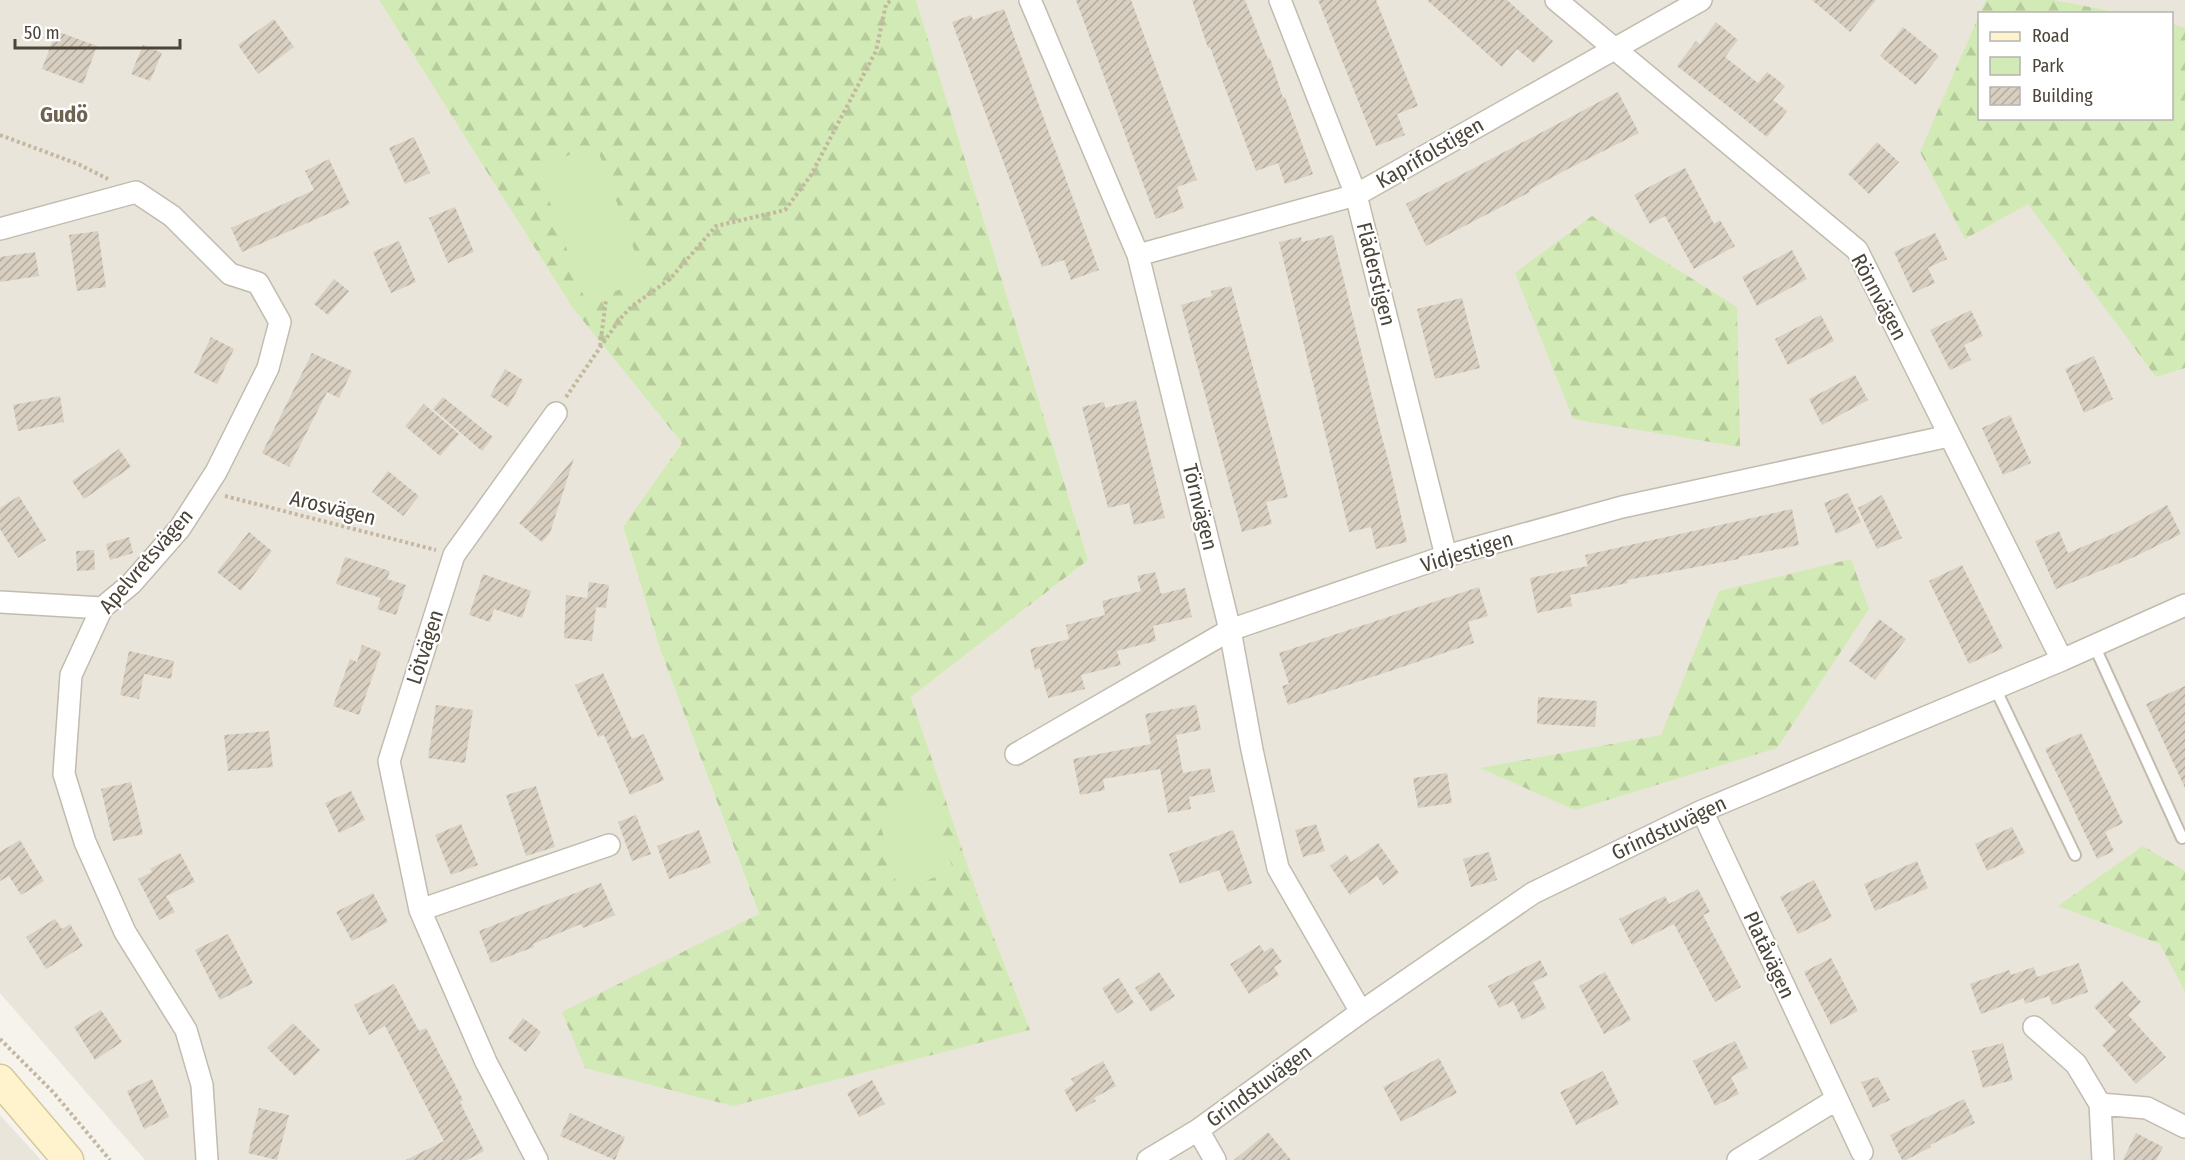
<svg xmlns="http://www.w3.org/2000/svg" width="2185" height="1160" font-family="'Fira Sans Condensed',sans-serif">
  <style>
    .residential { fill: #eae5da; fill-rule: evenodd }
    .forest { fill: url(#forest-firs) }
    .park { fill: #d2eab5 }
    .building { fill: url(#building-hatch) }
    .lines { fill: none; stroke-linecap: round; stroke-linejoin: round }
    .service-casing { stroke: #c2bbae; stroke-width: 14 }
    .minor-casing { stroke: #c2bbae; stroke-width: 24 }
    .secondary-casing { stroke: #d6c79b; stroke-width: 33 }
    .path { stroke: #c4b79f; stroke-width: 4; stroke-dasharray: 3 3; stroke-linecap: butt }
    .service { stroke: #fff; stroke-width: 10 }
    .minor { stroke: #fff; stroke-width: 21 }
    .secondary { stroke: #fff3cd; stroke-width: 30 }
    .labels { text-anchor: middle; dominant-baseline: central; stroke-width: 4.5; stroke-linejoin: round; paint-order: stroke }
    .street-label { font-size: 21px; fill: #4b4439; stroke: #fff }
    .neighbourhood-label { font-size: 22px; font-weight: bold; fill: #6e6250; stroke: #fff }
  </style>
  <defs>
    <pattern id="forest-firs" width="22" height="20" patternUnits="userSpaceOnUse" patternTransform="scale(1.5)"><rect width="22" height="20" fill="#d2eab5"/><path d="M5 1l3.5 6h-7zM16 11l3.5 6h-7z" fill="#b6ca9c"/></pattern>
    <pattern id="building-hatch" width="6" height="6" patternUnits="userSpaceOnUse" patternTransform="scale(1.5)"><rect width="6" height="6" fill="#d8cfc1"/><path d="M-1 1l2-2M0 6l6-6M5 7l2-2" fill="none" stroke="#b1aa9e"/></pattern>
  </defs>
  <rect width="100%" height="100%" fill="#f6f3ec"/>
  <path class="residential" d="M0,0H379L572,307L682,443L623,528L660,649L759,915L1030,1030L979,899L911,697L1088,560L916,0H2185V1160H145L0,993ZM1980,14H2172V118H1980Z
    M0,1115L41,1160H0Z"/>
  <path class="forest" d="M379,0H916L1088,560L911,697L979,899L1030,1030L733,1106L585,1068L562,1012L759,914L660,649L623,527L682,443L572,307Z
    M1986,0H2053L2121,13H1980Z
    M1979,15L1980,118H2172V24L2185,28V368L2156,377L2028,204L1965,239L1920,152Z
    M1592,216L1737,307L1740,447L1573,419L1515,273Z
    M1851,559L1869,609L1777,748L1575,810L1480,768L1661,735L1719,591Z
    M2143,846L2185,871V992L2160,944L2058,906Z"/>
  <path class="park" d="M596,145L645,280L586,302L537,167Z
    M927,791L953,869L899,893L877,812Z"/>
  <path class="building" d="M1076,0H1131L1197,180L1177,187L1184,208L1156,219Z
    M1192,0H1245L1268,59L1270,58L1283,98L1285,97L1313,174L1285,184L1278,163L1256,171L1210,47L1208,48Z
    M1318,0H1376L1418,106L1397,114L1405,135L1376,146Z
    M1427,0H1507L1553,41L1534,63L1517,49L1502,67Z
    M1812,0H1876L1850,32Z
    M1004,9L1099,270L1071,280L1064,260L1042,267L952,22L971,15L973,20Z
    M274,19L294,47L258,74L238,45Z
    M1716,22L1738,40L1725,57L1758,83L1767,72L1785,86L1773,100L1787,111L1767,137L1677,66L1696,41L1700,44Z
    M1903,27L1939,56L1916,85L1880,56Z
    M56,31L97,46L83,84L42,69Z
    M143,45L162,53L150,81L131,74Z
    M1618,92L1639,133L1564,171L1529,190L1530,192L1426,246L1406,204Z
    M414,137L430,173L405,184L389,148Z
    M1877,142L1899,162L1869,194L1848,174Z
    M329,159L350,204L242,252L231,228L314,190L305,171Z
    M1685,168L1714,224L1720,220L1735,246L1694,269L1665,216L1650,224L1634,195Z
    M455,207L474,252L448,263L429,218Z
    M98,231L106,287L77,291L69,235Z
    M1935,233L1947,259L1928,268L1935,283L1913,293L1894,252Z
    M1333,235L1380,430L1390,467L1407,542L1376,549L1371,527L1349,532L1279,242L1301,237L1302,242Z
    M399,241L416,282L391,293L373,252Z
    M1792,250L1807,279L1757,306L1742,277Z
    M35,252L39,276L0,282V257Z
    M334,279L349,291L328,315L314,304Z
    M1231,286L1288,497L1266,502L1272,524L1242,532L1181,305L1212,296L1211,291Z
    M1462,298L1480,368L1435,379L1417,309Z
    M1971,310L1983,336L1964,345L1971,360L1950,370L1930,330Z
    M1821,315L1834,341L1788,365L1775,339Z
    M211,337L234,349L217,384L194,373Z
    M312,353L352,371L339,398L327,392L289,467L262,453Z
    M2094,356L2113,399L2084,413L2065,369Z
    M505,369L523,380L508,407L490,396Z
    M1855,375L1868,400L1822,425L1809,399Z
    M60,396L64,422L18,431L13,405Z
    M443,397L493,437L482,451L433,409Z
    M1136,400L1165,518L1134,525L1129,503L1108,508L1082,407L1104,402L1105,408Z
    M424,404L459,434L440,456L405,426Z
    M2010,415L2031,463L2003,475L1982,428Z
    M119,449L131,467L84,499L72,481Z
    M574,458L550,533L542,542L519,523Z
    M388,471L419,496L403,516L372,492Z
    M1848,493L1861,522L1836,534L1824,503Z
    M1882,495L1902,538L1877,549L1858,508Z
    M19,496L46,540L18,558L0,529V508Z
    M2167,505L2181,534L2134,557L2056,589L2035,541L2059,531L2068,553L2122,530Z
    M1792,509L1799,545L1739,557V559L1627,580L1628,583L1570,595L1572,606L1537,613L1530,578L1588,566L1585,555Z
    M249,532L272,551L241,591L217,572Z
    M129,537L133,553L110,560L106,544Z
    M94,550L95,570L77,571L76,551Z
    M345,557L390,571L387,579L406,585L396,615L377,609L381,598L336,584Z
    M1962,565L2003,648L1969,664L1929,581Z
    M1155,572L1161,594L1185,588L1192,617L1153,626L1156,641L1117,651L1121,665L1081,675L1085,689L1048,698L1040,668L1035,670L1030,649L1069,639L1066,625L1105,615L1102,601L1141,591L1137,576Z
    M483,574L531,591L522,618L494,609L490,622L469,615Z
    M589,582L609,585L606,608L596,607L592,641L564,638L566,595L587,598Z
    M1479,587L1488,616L1468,622L1474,643L1288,705L1282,686L1289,684L1279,653Z
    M1879,619L1906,639L1875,680L1849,661Z
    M362,645L381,652L359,715L333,706L350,659L357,662Z
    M129,651L174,661L171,679L144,674L139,699L120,695Z
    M603,673L632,739L644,734L664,780L630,795L604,735L598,737L575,685Z
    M2185,686V788L2146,704Z
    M1538,697L1597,701L1595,727L1537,724Z
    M436,705L473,710L465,763L428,758Z
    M1196,705L1201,730L1176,735L1183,773L1210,768L1215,792L1189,797L1191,809L1168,813L1160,769L1103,779L1105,790L1080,795L1073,759L1151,744L1145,714Z
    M269,731L273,767L228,771L224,735Z
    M2081,733L2123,823L2105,832L2114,851L2097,859L2045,749Z
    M1447,773L1452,803L1418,808L1413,778Z
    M131,782L143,834L113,841L101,789Z
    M536,786L555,847L526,856L506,795Z
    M351,791L365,820L339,833L325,803Z
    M636,815L651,854L632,861L618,822Z
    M461,824L478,865L451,875L435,835Z
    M1316,824L1325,851L1303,857L1295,830Z
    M2012,827L2025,853L1987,871L1975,844Z
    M699,830L711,863L669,879L657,846Z
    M1233,830L1252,883L1228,892L1219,870L1180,884L1169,854Z
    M20,840L44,881L21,895L9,876L0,881V852Z
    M1378,843L1399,873L1383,885L1377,876L1350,895L1330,866L1346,854L1351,862Z
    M1489,852L1497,880L1471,887L1463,859Z
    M180,853L195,882L166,896L175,912L159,920L138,879L152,872L150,869Z
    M1917,861L1928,888L1875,911L1864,884Z
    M1814,880L1832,917L1798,934L1780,897Z
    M601,883L615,915L583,928L581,924L533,944L534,947L491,963L479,931Z
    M1698,889L1710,912L1703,915L1741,987L1715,1002L1674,924L1632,945L1619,919L1665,896L1669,904Z
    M373,893L388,922L352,941L336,912Z
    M55,919L62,929L70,924L83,946L46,969L26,937Z
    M228,934L253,983L220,1000L195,950Z
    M1260,945L1264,952L1272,947L1282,962L1274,967L1279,975L1249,994L1230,964Z
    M1831,958L1858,1011L1831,1025L1804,972Z
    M1540,960L1548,975L1533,982L1546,1008L1522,1020L1513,1001L1499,1008L1488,986Z
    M2079,963L2088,992L2052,1005L2049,996L2025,1004L2024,998L1981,1014L1970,984L2009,970L2011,975L2034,967L2037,977Z
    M1159,972L1175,996L1151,1012L1135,988Z
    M1605,972L1631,1020L1604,1034L1579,986Z
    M1119,978L1134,1003L1117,1014L1102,988Z
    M2122,981L2141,1002L2128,1015L2166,1057L2136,1084L2102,1045L2116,1031L2094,1007Z
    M394,984L419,1031L426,1028L463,1100L460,1102L484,1151L467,1160H406L444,1141L385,1026L369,1035L354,1005Z
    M101,1010L122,1042L95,1060L74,1027Z
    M523,1018L541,1032L526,1052L508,1038Z
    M293,1023L320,1050L295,1076L267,1048Z
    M1735,1041L1748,1068L1731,1077L1739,1094L1715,1106L1693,1061Z
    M2003,1043L2013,1080L1983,1088L1972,1051Z
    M1439,1058L1457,1093L1401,1122L1383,1087Z
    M1103,1061L1116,1086L1094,1098L1096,1101L1076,1112L1064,1090L1074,1084L1071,1079Z
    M1603,1071L1619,1104L1576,1125L1560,1092Z
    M1878,1077L1890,1100L1873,1108L1861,1082Z
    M152,1079L169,1117L144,1129L127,1091Z
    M872,1080L885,1104L859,1117L847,1093Z
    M1964,1099L1975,1123L1930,1145L1931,1147L1906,1160H1902L1890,1135Z
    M259,1108L289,1115L277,1160L248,1153Z
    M570,1113L625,1137L615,1160L560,1136Z
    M1268,1132L1291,1160H1234Z
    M2136,1133L2163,1147L2156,1160H2123Z"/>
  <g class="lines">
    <g class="service-casing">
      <path id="service" d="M2094,645L2182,838
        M1995,688L2075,855"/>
    </g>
    <g class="minor-casing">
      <path id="minor" d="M1030,0L1138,255L1230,630L1252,750L1278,868L1361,1012
        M1280,0L1356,195L1446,556
        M1556,0L1857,250L2062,660
        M0,229L136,192L172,216L230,274L258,283L280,322L268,368L216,472L180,528L131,584L102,608L71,675L64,774L85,842L125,932L186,1030L202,1085L207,1160
        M1138,255L1356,195L1701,0
        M0,602L102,608
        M1016,754L1230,630L1446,556L1622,507L1949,436
        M1702,811L1862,1152
        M420,910L609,845
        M2034,1027L2076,1064L2100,1104L2103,1160
        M2100,1104L2147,1108L2185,1127
        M1198,1130L1215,1160
        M537,1160L486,1062L420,910L389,761L454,555L556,413
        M1148,1160L1198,1130L1361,1012L1533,893L1702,811L2062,660L2185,605
        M1738,1160L1837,1099"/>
    </g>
    <g class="secondary-casing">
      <path id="secondary" d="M0,1080L68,1160"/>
    </g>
    <path class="path" d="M0,135L78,164L108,179
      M600,346L606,300
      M566,397L619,320L631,307L670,279L716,226L785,210L811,175L876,51L886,4L892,0
      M225,496L436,550
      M0,1039L53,1092L110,1160"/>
    <use href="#service" class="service"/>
    <use href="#minor" class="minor"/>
    <use href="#secondary" class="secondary"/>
  </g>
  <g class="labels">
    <g class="street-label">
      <text transform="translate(1430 153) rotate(-30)">Kaprifolstigen</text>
      <text transform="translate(1376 274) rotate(76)">Fläderstigen</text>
      <text transform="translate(1879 297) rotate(62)">Rönnvägen</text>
      <text transform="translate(1200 507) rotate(76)">Törnvägen</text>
      <text transform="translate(333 508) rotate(14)">Arosvägen</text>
      <text transform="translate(1467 552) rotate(-17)">Vidjestigen</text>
      <text transform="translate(146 561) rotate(-49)">Apelvretsvägen</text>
      <text transform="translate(425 647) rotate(-72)">Lötvägen</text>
      <text transform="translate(1669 828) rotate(-25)">Grindstuvägen</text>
      <text transform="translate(1769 955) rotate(65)">Platåvägen</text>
      <text transform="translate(1259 1086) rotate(-36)">Grindstuvägen</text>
    </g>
    <g class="neighbourhood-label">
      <text x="64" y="114">Gudö</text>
    </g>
  </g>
  <rect x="1978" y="12" width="195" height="108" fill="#ffffff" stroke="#b7b4b0" stroke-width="1.5"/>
  <rect x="1990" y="32" width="30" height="9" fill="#fff3cd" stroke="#b7b4b0" stroke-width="1.5"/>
  <text x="2032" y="42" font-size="18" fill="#4b4439">Road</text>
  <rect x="1990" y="57" width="30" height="18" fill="#d2eab5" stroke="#b7b4b0" stroke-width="1.5"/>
  <text x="2032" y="72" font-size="18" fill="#4b4439">Park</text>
  <rect x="1990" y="87" width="30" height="18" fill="url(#building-hatch)" stroke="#b7b4b0" stroke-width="1.5"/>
  <text x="2032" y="102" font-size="18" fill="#4b4439">Building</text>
  <path d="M15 39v9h165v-9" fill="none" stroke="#4b4439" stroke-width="3"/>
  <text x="24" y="39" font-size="18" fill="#4b4439" stroke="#ffffff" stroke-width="4.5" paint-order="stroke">50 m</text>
</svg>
